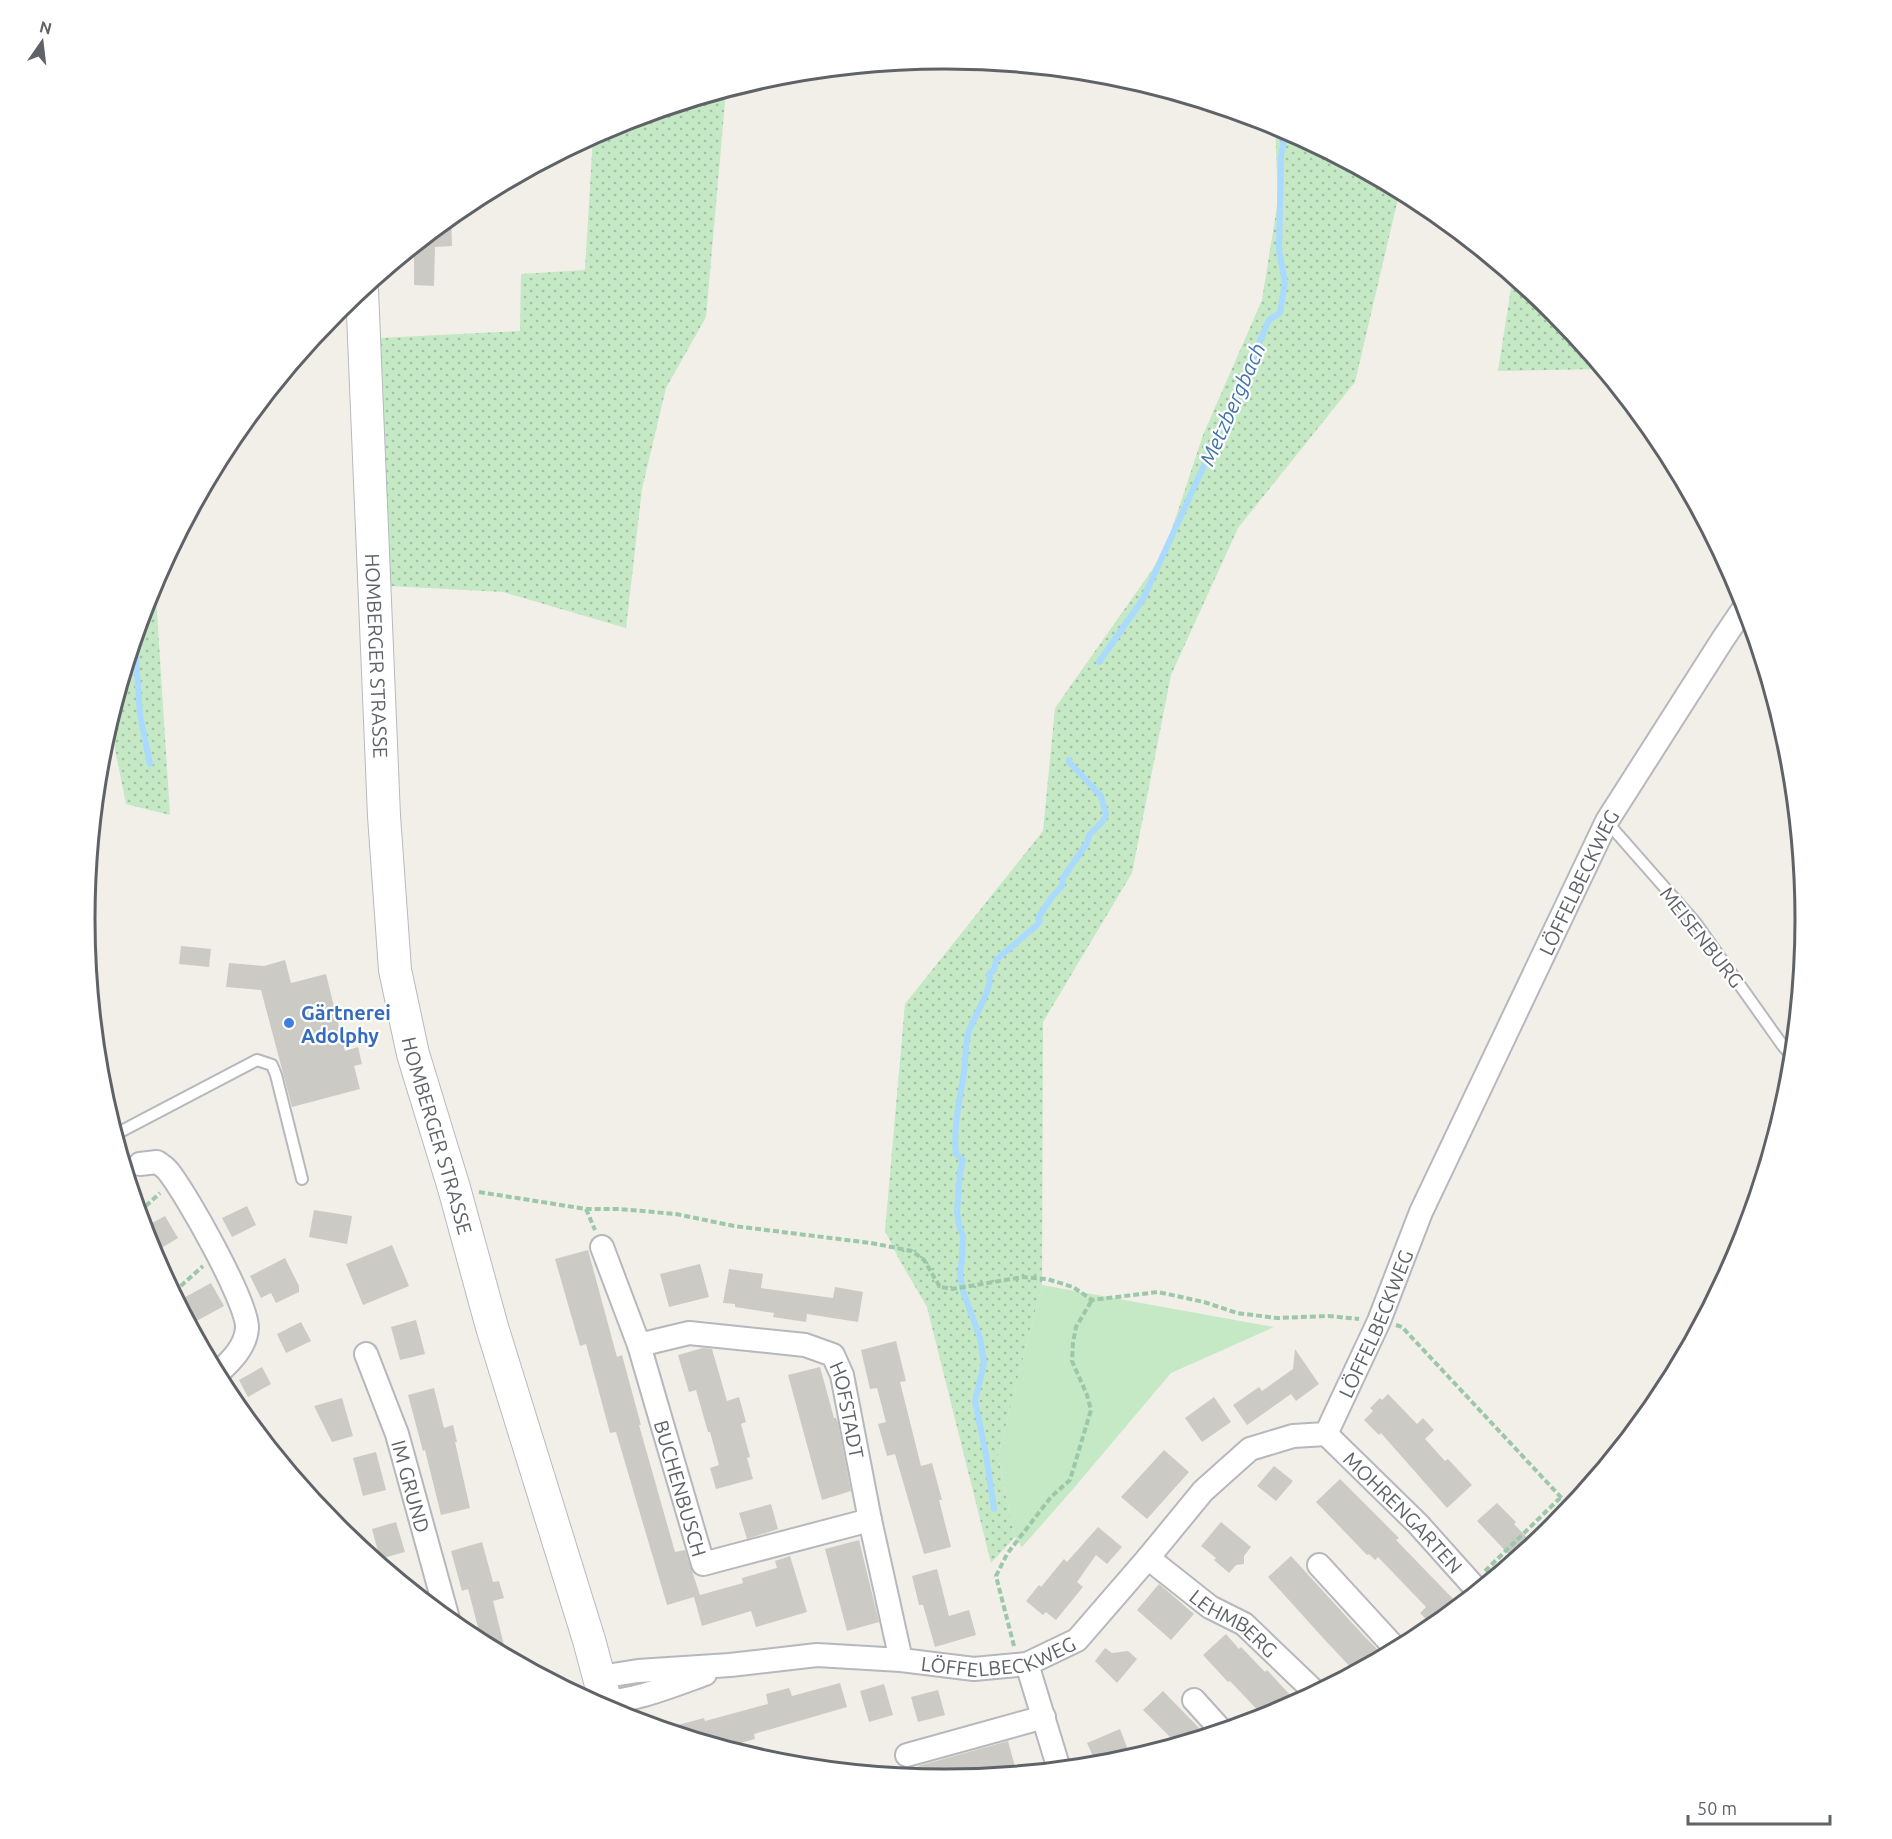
<svg xmlns="http://www.w3.org/2000/svg" width="1892" height="1839" font-family="Ubuntu,sans-serif">
  <style>
    .grass { fill: url(#grass-dots) }
    .park { fill: #c5e8c5 }
    .lines { fill: none; stroke-linecap: round; stroke-linejoin: round }
    .stream { stroke: #aadaff; stroke-width: 6 }
    .building { fill: #cccac5 }
    .lane-casing { stroke: #b5b8bc; stroke-width: 14 }
    .street-casing { stroke: #b5b8bc; stroke-width: 26 }
    .secondary-casing { stroke: #b6babf; stroke-width: 34 }
    .path { stroke: #9cc7a9; stroke-width: 4; stroke-dasharray: 6 3; stroke-linecap: butt }
    .lane { stroke: #fff; stroke-width: 10 }
    .street { stroke: #fff; stroke-width: 22 }
    .secondary { stroke: #fff; stroke-width: 32 }
    .shop-dot { fill: #3f7fe0; stroke: #fff; stroke-width: 2 }
    .labels { text-anchor: middle; dominant-baseline: central; stroke-width: 4.5; stroke-linejoin: round; paint-order: stroke }
    .street-label { font-size: 20px; fill: #5f6368; stroke: #fff }
    .shop-label { font-size: 20px; font-weight: bold; fill: #366cbe; stroke: #fff; text-anchor: start }
    .water-label { font-size: 21px; font-style: italic; fill: #4174aa; stroke: #fff }
    .rim { fill: none; stroke: #5f6368; stroke-width: 3 }
  </style>
  <defs>
    <pattern id="grass-dots" width="8" height="8" patternUnits="userSpaceOnUse" patternTransform="scale(1.5)"><rect width="8" height="8" fill="#c5e8c5"/><path d="M2 2h.1M6 6h.1" fill="none" stroke="#a3c0a4" stroke-width="1.8" stroke-linecap="round"/></pattern>
  </defs>
  <rect width="100%" height="100%" fill="#f1efe8"/>
  <path class="grass" d="M726,91L706,317L666,388L642,489L626,628L503,592L389,586L379,338L520,331L521,274L585,270L593,137L617,124Z
    M1275,124L1400,190L1355,382L1238,528L1171,675L1132,873L1043,1022L1042,1285L998,1456L1015,1537L991,1563L927,1307L899,1259L885,1231L905,1004L1043,831L1055,708L1164,553L1203,435L1262,300L1278,200Z
    M1513,276L1555,311L1602,369L1498,371Z
    M155,581L170,815L126,804L110,724L151,590Z"/>
  <path class="park" d="M1042,1285L1274,1327L1171,1373L1073,1489L1022,1547L1015,1537L998,1456Z"/>
  <g class="lines">
    <path class="stream" d="M135,643L140,715L150,764
      M1099,662L1143,599L1207,459L1210,448L1229,413L1269,320L1280,313L1285,282L1279,250L1281,157L1284,139L1282,127
      M994,1509L986,1455L975,1401L984,1363L980,1338L963,1291L960,1275L962,1258L963,1236L959,1226L957,1212L960,1172L963,1160L956,1154C953,1126 960,1100 964,1072C966,1057 965,1047 968,1034C972,1019 994,987 989,974L994,970L996,960L1037,925L1040,921L1038,918L1051,898L1062,886L1063,878L1087,843L1089,835L1103,821L1106,815L1101,796L1069,762V760"/>
  </g>
  <path class="building" d="M451,217L452,246L435,247L434,286L414,285V248Z
    M181,946L211,949L209,967L179,964Z
    M285,960L291,983L326,974L345,1051L358,1047L362,1064L354,1066L360,1089L292,1107L261,990L226,987L229,963L264,966Z
    M247,1206L256,1225L232,1237L222,1218Z
    M314,1210L352,1216L347,1244L309,1237Z
    M165,1216L178,1238L153,1253L145,1232V1227Z
    M392,1245L409,1286L363,1305L346,1264Z
    M588,1250L617,1357L622,1355L641,1425H639L675,1552L685,1550L700,1595L743,1583L742,1578L777,1568L775,1561L790,1556L807,1612L756,1627L751,1611L702,1626L694,1597L667,1605L616,1432L610,1433L586,1344L580,1346L555,1259Z
    M285,1258L299,1286V1292L276,1303L271,1293L261,1298L250,1276Z
    M700,1264L709,1297L669,1307L660,1274Z
    M729,1269L763,1274L761,1288L833,1298L835,1287L863,1292L858,1322L807,1314L806,1322L773,1317L774,1313L735,1307V1304L723,1303Z
    M211,1283L224,1306L191,1324L178,1301Z
    M416,1320L425,1354L400,1360L391,1327Z
    M301,1322L311,1341L286,1353L277,1334Z
    M896,1341L906,1381L900,1382L921,1466L932,1463L942,1500H939L951,1547L924,1554L895,1454L887,1456L878,1424L886,1422L877,1388L870,1389L861,1350Z
    M703,1348L712,1349L727,1401L739,1397L746,1422L741,1424L750,1457L747,1458L753,1479L716,1489L710,1468L719,1465L710,1432H708L696,1390L689,1392L678,1355Z
    M1295,1349L1319,1384L1296,1401L1291,1394L1247,1425L1233,1405L1259,1387L1262,1391L1293,1369Z
    M262,1367L271,1384L248,1397L239,1380Z
    M820,1367L834,1418H836L838,1423L851,1491L822,1500L788,1375Z
    M434,1388L444,1428L453,1425L457,1442H455L470,1508L441,1515L425,1450L423,1451L408,1395Z
    M1388,1394L1417,1424L1423,1418L1434,1430L1425,1439L1445,1461L1448,1459L1472,1485L1447,1508L1381,1433L1379,1435L1364,1420L1373,1411L1370,1408L1380,1398L1382,1400Z
    M1214,1397L1231,1422L1202,1442L1185,1418Z
    M342,1398L353,1436L332,1442L314,1406Z
    M1164,1450L1189,1472L1147,1519L1121,1497Z
    M376,1452L386,1490L363,1496L353,1458Z
    M1274,1466L1293,1481L1276,1501L1257,1486Z
    M1340,1479L1399,1538L1396,1540L1460,1606L1434,1627L1420,1613L1426,1607L1378,1557L1375,1560L1369,1554L1367,1555L1316,1502Z
    M1497,1503L1516,1522L1514,1524L1534,1545L1515,1561L1477,1521Z
    M771,1504L778,1529L747,1539L739,1513Z
    M396,1522L405,1552L380,1559L372,1529Z
    M1221,1522L1251,1547L1244,1556V1564L1236,1565L1229,1573L1214,1560L1216,1558L1201,1546Z
    M1098,1527L1122,1547L1107,1564L1096,1555L1077,1582L1083,1587L1056,1620L1046,1612L1043,1615L1026,1601L1039,1585L1041,1587L1064,1559L1067,1562Z
    M859,1540L879,1622L847,1631L825,1549Z
    M482,1542L493,1582L499,1581L504,1598L493,1601L507,1657L475,1639L472,1628L478,1627L468,1589L462,1591L451,1551Z
    M1291,1556L1365,1637L1385,1657L1355,1672L1324,1639L1268,1577Z
    M937,1569L949,1616L969,1610L976,1635L935,1647L923,1605H919L912,1576Z
    M1159,1584L1194,1614L1171,1640L1137,1610Z
    M1226,1634L1239,1649L1241,1647L1265,1672L1267,1670L1292,1697L1271,1716L1265,1718L1230,1681L1228,1682L1203,1655Z
    M1105,1648L1112,1653L1128,1651L1137,1659L1117,1683L1095,1661Z
    M840,1683L847,1707L754,1734L755,1739L726,1747L663,1729L704,1718L705,1721L768,1704L766,1694L789,1688L792,1696Z
    M884,1684L893,1715L869,1722L860,1691Z
    M938,1690L945,1715L918,1722L911,1697Z
    M1163,1691L1207,1736L1178,1745L1143,1710Z
    M1120,1729L1128,1750L1096,1763L1087,1743Z
    M1008,1741L1017,1774L946,1780L922,1778L918,1766Z"/>
  <g class="lines">
    <g class="lane-casing">
      <path id="lane" d="M1607,822L1695,922L1783,1046L1793,1057
        M116,1134L257,1060L272,1065L276,1075L302,1179"/>
    </g>
    <g class="street-casing">
      <g id="street">
        <path d="M140,1164L157,1162C161,1165 165,1167 168,1171C186,1193 248,1303 247,1328C246,1347 230,1362 217,1374"/>
        <path id="s1" d="M602,1247L639,1345L703,1564L870,1520"/>
        <path id="s2" d="M639,1345L689,1333L805,1345L833,1355L842,1375L870,1520L901,1660"/>
        <path id="s3" d="M366,1354L397,1434L448,1619"/>
        <path id="s4" d="M1326,1434L1418,1524L1478,1591"/>
        <path id="s5" d="M1148,1558L1210,1607L1244,1624L1316,1693"/>
        <path d="M1319,1565L1397,1650"/>
        <path d="M1027,1664L1059,1769"/>
        <path id="s6" d="M600,1677L638,1671L730,1665L817,1655L901,1660L974,1669L1027,1664L1077,1640L1148,1558L1203,1491L1250,1449L1293,1436L1326,1434L1379,1321L1421,1212L1607,821L1723,639L1746,605"/>
        <path d="M1194,1700L1222,1731"/>
        <path d="M594,1703C633,1702 669,1687 705,1674"/>
        <path d="M907,1755L1044,1717"/>
      </g>
    </g>
    <g class="secondary-casing">
      <g id="secondary">
        <path id="s7" d="M362,290L384,816L395,970L413,1054L454,1188L492,1327L589,1640L608,1711"/>
      </g>
    </g>
    <path class="path" d="M479,1192L586,1209H619L676,1214L734,1226L871,1243L912,1251L924,1260L940,1287L952,1289L1023,1277L1047,1279L1073,1287L1092,1300L1158,1292L1204,1302L1237,1313L1277,1318L1328,1316L1359,1319
      M586,1209L595,1230
      M139,1212L160,1193
      M174,1292L203,1266
      M1396,1325L1402,1327L1571,1508
      M1485,1571L1561,1497
      M1014,1646L996,1576L1007,1554L1051,1497L1070,1480L1091,1410L1087,1395L1072,1361L1073,1343L1076,1327L1092,1300"/>
    <use href="#lane" class="lane"/>
    <use href="#street" class="street"/>
    <use href="#secondary" class="secondary"/>
  </g>
  <circle class="shop-dot" cx="289" cy="1023" r="6"/>
  <g class="labels">
    <g class="street-label">
      <text stroke="none"><textPath href="#s7" startOffset="366">HOMBERGER STRASSE</textPath></text>
      <text stroke="none"><textPath href="#s6" startOffset="1428">LÖFFELBECKWEG</textPath></text>
      <text transform="translate(1702 937) rotate(52)">MEISENBURG</text>
      <text stroke="none"><textPath href="#s7" startOffset="852">HOMBERGER STRASSE</textPath></text>
      <text stroke="none"><textPath href="#s6" startOffset="942">LÖFFELBECKWEG</textPath></text>
      <text stroke="none"><textPath href="#s2" startOffset="255">HOFSTADT</textPath></text>
      <text stroke="none"><textPath href="#s3" startOffset="140">IM GRUND</textPath></text>
      <text stroke="none"><textPath href="#s1" startOffset="254">BUCHENBUSCH</textPath></text>
      <text stroke="none"><textPath href="#s4" startOffset="110">MOHRENGARTEN</textPath></text>
      <text stroke="none"><textPath href="#s5" startOffset="108">LEHMBERG</textPath></text>
      <text stroke="none"><textPath href="#s6" startOffset="402">LÖFFELBECKWEG</textPath></text>
    </g>
    <g class="shop-label">
      <text x="301" y="1012">Gärtnerei<tspan x="301" dy="23">Adolphy</tspan></text>
    </g>
    <g class="water-label">
      <text transform="translate(1232 404) rotate(-66)">Metzbergbach</text>
    </g>
  </g>
  <path d="M0 0H1892V1839H0ZM95 919a850 850 0 1 1 1700 0a850 850 0 1 1-1700 0Z" fill="#fff" fill-rule="evenodd"/>
  <path class="rim" d="M95 919a850 850 0 1 1 1700 0a850 850 0 1 1-1700 0Z"/>
  <g transform="translate(42 42) rotate(14)" stroke="#ffffff" stroke-width="4.5" paint-order="stroke">
  <path d="M0-4.5L10 22L0 15L-10 22Z" fill="#5f6368"/>
  <text y="-9" font-size="16" font-weight="bold" text-anchor="middle" fill="#5f6368">N</text>
  </g>
  <path d="M1688 1815v9h142v-9" fill="none" stroke="#5f6368" stroke-width="3"/>
  <text x="1697" y="1815" font-size="18" fill="#5f6368" stroke="#ffffff" stroke-width="4.5" paint-order="stroke">50 m</text>
</svg>
